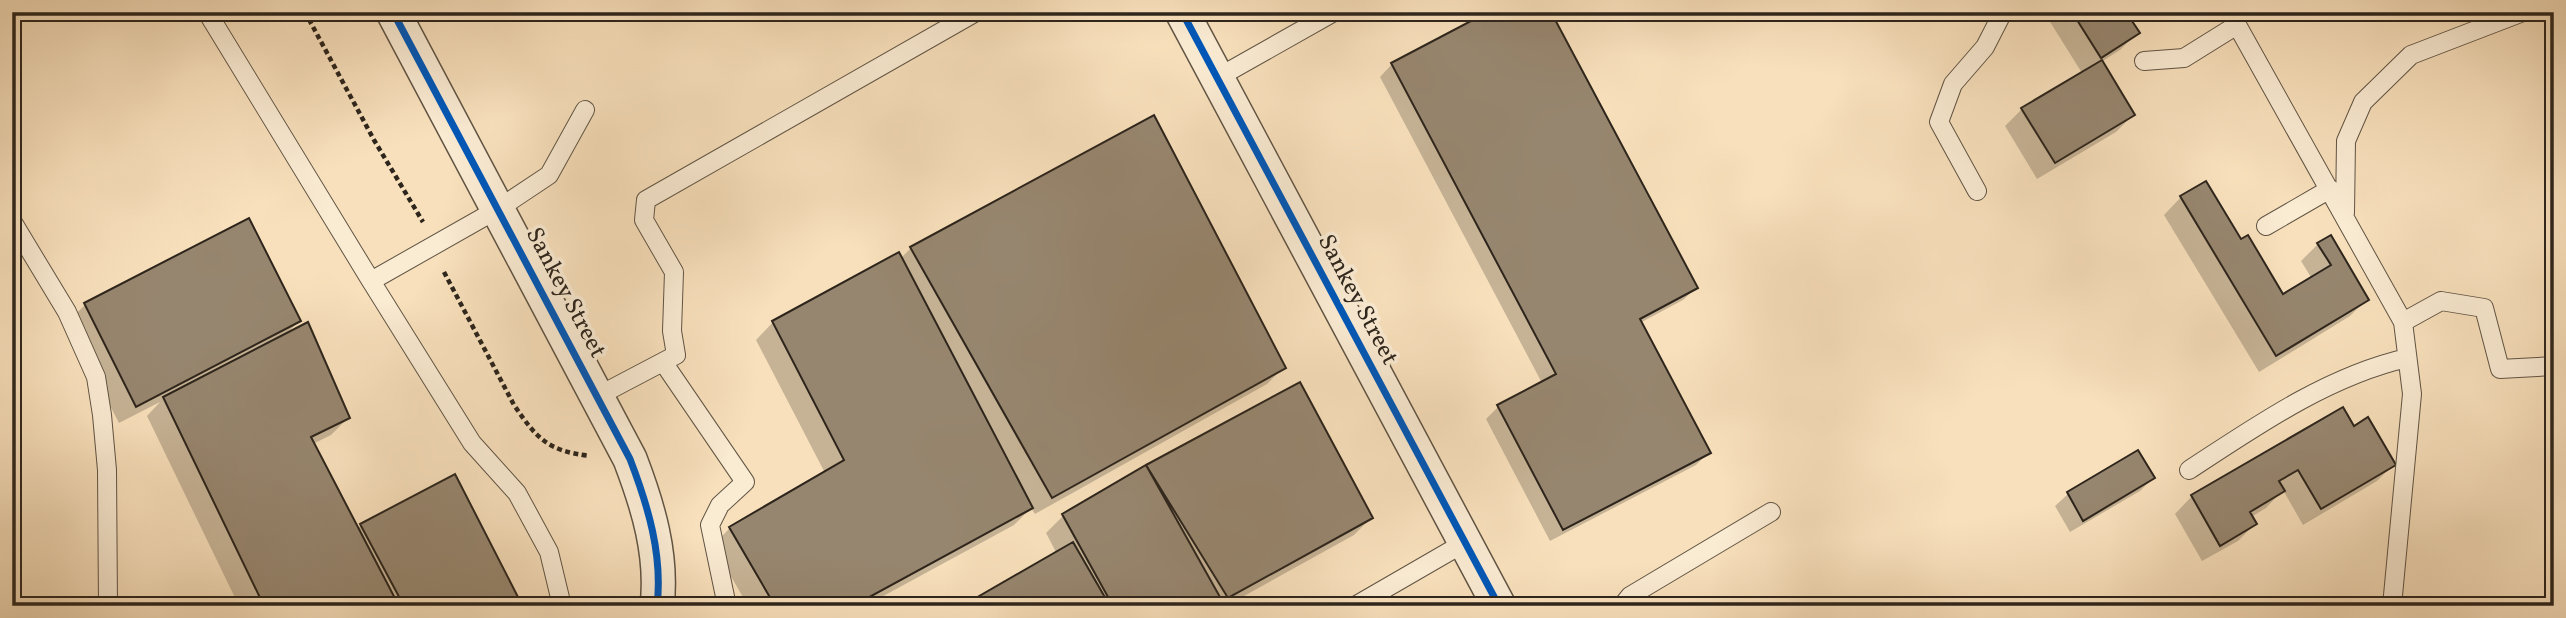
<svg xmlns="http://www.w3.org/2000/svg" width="2566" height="618" font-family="Vollkorn,serif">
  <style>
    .shadow { fill: #0003 }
    .building { fill: #97866f; stroke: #2d251c; stroke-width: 2 }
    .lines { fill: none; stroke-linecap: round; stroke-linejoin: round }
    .service-casing { stroke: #605444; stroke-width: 20 }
    .minor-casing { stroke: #605444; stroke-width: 36 }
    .path { stroke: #2d251c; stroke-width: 4.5; stroke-dasharray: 5 3.5; stroke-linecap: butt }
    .service { stroke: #faebd3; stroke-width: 18 }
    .minor { stroke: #faebd3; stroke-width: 33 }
    .cycleway-casing { stroke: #faebd3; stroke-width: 11 }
    .cycleway { stroke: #0057b8; stroke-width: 7 }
    .labels { text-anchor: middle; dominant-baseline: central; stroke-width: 7; stroke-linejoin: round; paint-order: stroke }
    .street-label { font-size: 24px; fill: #2d251c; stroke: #faebd3 }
  </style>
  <rect width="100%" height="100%" fill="#f8e0bc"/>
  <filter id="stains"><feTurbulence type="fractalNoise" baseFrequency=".00286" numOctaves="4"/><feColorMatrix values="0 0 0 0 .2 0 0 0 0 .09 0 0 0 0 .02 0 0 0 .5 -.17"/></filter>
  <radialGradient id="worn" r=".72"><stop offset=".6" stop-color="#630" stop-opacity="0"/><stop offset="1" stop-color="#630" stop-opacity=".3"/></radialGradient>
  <path class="shadow" d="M2052,12H2124L2137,33L2120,50L2101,62L2133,115L2116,132L2037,179L2005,126L2022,109L2082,73L2047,17Z
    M1392,64L1696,288L1683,300L1640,323L1709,452L1696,465L1550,541L1486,419L1498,407L1542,383L1380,77Z
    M2181,197L2240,242L2283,297L2312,279L2301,261L2318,244L2367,299L2350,316L2259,372L2164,215Z
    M248,220L299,321L285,335L348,418L331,435L313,444L357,529L361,525L517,599L510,606H239L147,416L160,402L119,423L67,322L85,305Z
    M911,248L1284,367L1267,384L1035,514L1031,508L1014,525L865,606H748L713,545L730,528L825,473L756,340L773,322L898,254L901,258Z
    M2353,428L2394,464L2377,481L2303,525L2283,490L2266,508L2251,517L2255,524L2238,541L2202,561L2175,514L2192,496Z
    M2137,452L2153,478L2140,491L2070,532L2055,506L2068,494Z
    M1147,466L1371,518L1354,535L1226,606H966L1057,554L1046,533L1063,516Z"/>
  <path class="building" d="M1488,12H1551L1698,288L1640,319L1711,453L1563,530L1497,405L1556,374L1391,63Z
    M2072,12H2126L2140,33L2101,58Z
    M2102,60L2135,115L2055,163L2021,108Z
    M1154,115L1286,368L1052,498L910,247Z
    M2206,181L2241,239L2248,235L2283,294L2331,265L2317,243L2331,235L2369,300L2276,356L2180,196Z
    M249,218L301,321L136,407L84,303Z
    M899,252L1033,508L853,606H775L729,527L844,460L772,321Z
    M308,322L350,418L311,437L399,606H264L163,397Z
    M1300,382L1373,518L1228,598L1146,465Z
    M2343,407L2354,426L2368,417L2396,465L2321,509L2298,470L2279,481L2285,491L2250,512L2257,524L2220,546L2191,495Z
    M2138,450L2155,478L2083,521L2067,492Z
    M1146,465L1225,606H1113L1062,514Z
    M455,474L519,599L506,606H404L360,524Z
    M1073,542L1110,606H962Z"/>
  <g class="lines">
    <g class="service-casing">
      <path id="service" d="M207,12L371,281L498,209L549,175L585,110
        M2232,12L2237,25L2403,322
        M2144,61L2184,58L2237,25
        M1217,78L1334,12
        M1977,191L1939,122L1953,84L1985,47L2003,12
        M2345,213L2346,141L2363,102L2411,55L2523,12
        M12,221L67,312L96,377L102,415L107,470L108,606
        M2266,226L2330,189
        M371,281L472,443L517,493L549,552L562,606
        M663,362L745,482L720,505L710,525L727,606
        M598,396L676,355L672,331L674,272L644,220L646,200L976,12
        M2189,470C2256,426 2328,376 2407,358
        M1355,606L1464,543
        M1622,606L1630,596L1771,512
        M2392,606L2412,394L2403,322L2441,301L2484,308L2500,369L2554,366"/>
    </g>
    <g class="minor-casing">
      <path id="minor" d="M393,12L630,459C648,506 663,555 657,606
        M1182,12L1499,606"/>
    </g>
    <path class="path" d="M305,12L374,140L423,222
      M444,272L514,405C537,439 548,451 590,456"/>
    <use href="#service" class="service"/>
    <use href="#minor" class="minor"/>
    <g class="cycleway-casing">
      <path id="cycleway" d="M393,12L630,459C648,506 663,555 657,606
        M1182,12L1499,606"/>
    </g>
    <use href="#cycleway" class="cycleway"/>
  </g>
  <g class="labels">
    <g class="street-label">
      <text transform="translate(565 293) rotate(62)">Sankey Street</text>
      <text transform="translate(1357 300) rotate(62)">Sankey Street</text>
    </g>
  </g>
  <rect width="2566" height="618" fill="none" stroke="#f8e0bc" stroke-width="42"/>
  <rect x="14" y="14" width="2538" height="590" fill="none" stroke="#2d251c" stroke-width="3.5"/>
  <rect x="21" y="21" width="2524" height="576" fill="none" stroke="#2d251c" stroke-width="2"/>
  <rect width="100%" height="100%" filter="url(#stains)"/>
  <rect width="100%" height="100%" fill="url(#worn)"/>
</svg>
